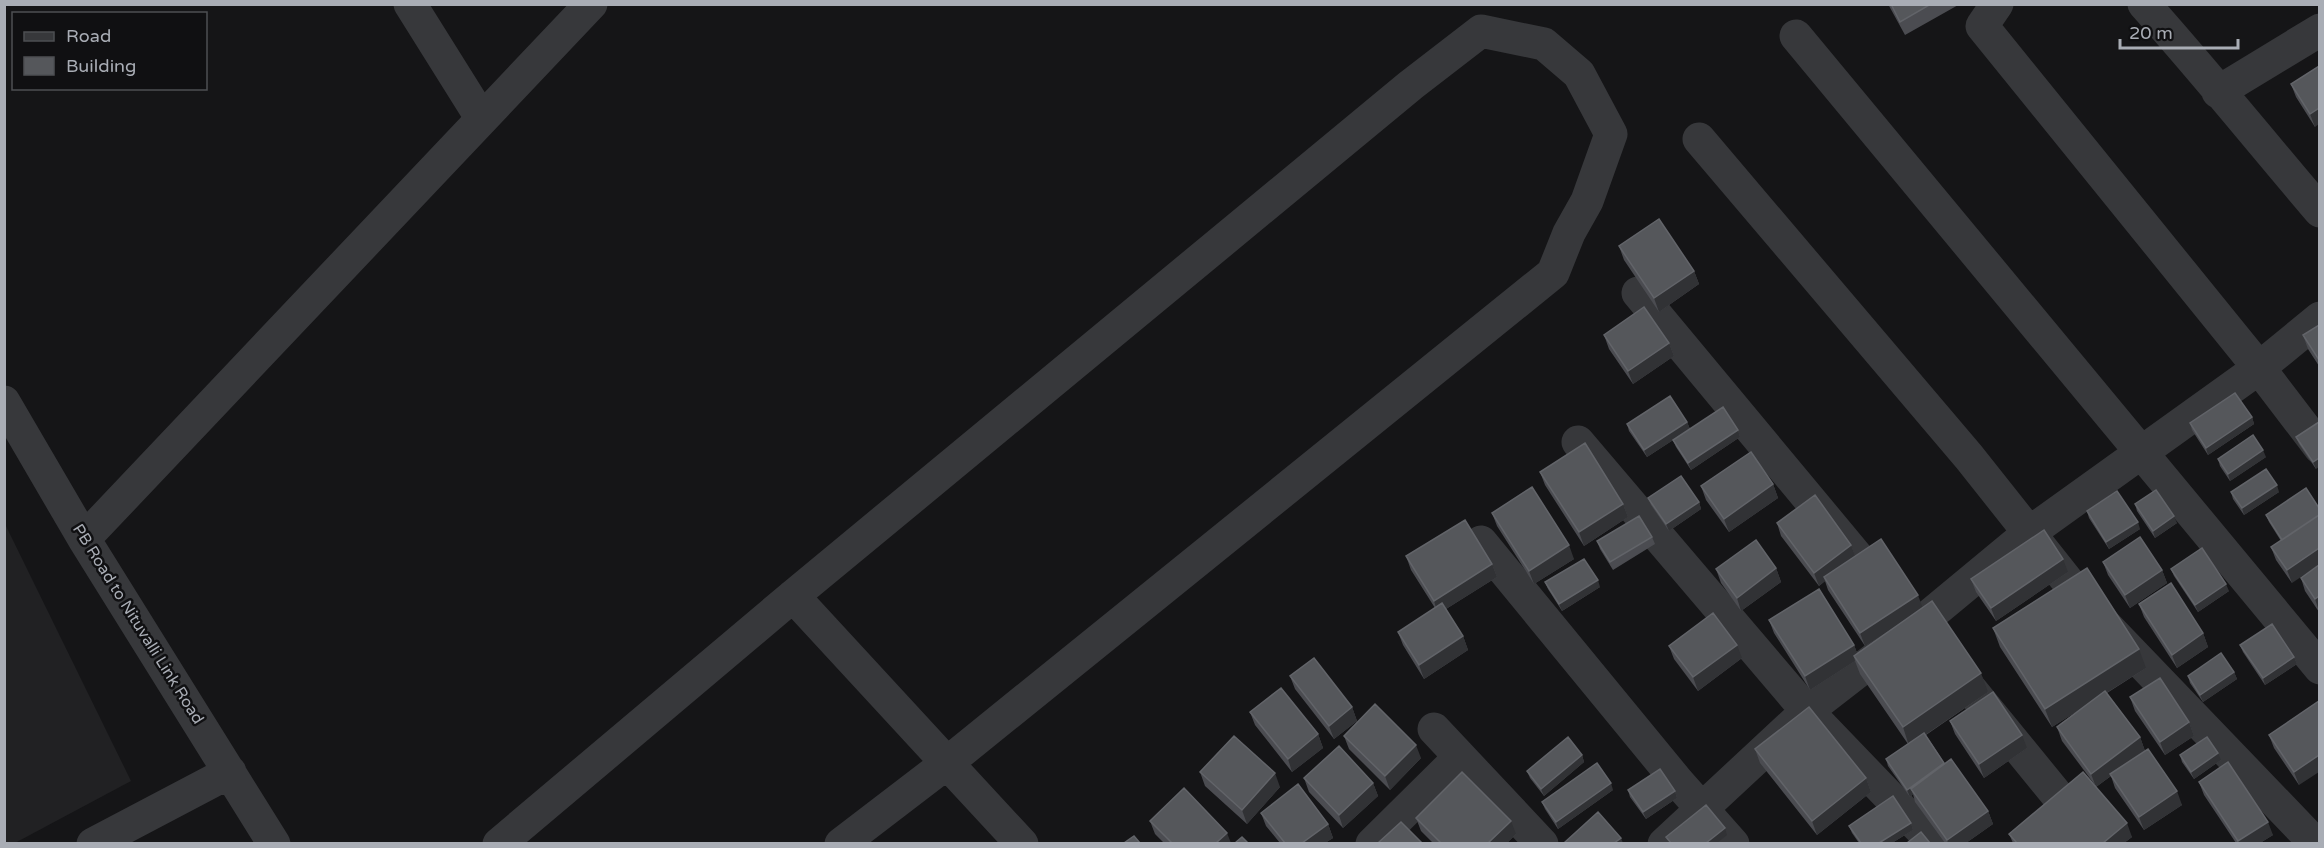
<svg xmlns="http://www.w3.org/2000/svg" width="2324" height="848" font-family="'Varela Round',sans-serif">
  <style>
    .built { fill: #212123 }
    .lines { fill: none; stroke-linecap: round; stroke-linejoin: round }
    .minor { stroke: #37383b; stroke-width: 33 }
    .wall { fill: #4b4c51 }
    .shaded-wall { fill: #313235 }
    .building { fill: #55575b; stroke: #626469; stroke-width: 1.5 }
    .labels { text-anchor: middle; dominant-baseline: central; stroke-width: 5; stroke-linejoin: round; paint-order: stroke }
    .street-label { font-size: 16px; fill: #a9adb5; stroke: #101012 }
  </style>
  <rect width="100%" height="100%" fill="#151517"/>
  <path class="built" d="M4,522L131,781L13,844L4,843Z"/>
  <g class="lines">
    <path class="minor" d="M410,4L482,119
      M1997,4L1982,26L2259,368L2320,448
      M2144,4C2205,72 2261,142 2320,211
      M1796,36L2320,668
      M2218,92L2320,30
      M1699,139L1969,457L2088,607L2313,841
      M1638,293L1884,589
      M4,402L84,539L274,844
      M1578,442L1807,711L1935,844
      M84,539L591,4
      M1481,542L1678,782L1733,844
      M1950,664L2097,844
      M1434,729L1542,844
      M93,844L230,772
      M499,844L793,596L1411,85L1481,31L1544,44L1579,74L1611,134L1587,201L1569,233L1553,273L947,763L793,596
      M841,844L947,763L1022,844
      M1372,844L1460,757
      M1664,844L1807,711L1918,625L2029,533L2259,368L2320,318"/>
  </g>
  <path class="wall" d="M1888,4H1960L1905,35Z
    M2319,66L2315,127L2296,97L2291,84Z
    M1619,246L1694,271L1699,284L1659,312L1624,260Z
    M2319,325V366L2308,349L2303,335Z
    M1604,335L1669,343L1674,356L1633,384L1609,349Z
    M2252,417L2254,424L2208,455L2192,430L2190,423Z
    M1687,422L1690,429L1738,430L1740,437L1691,470L1676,447L1673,440L1684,433L1647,457L1629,431L1627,424Z
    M2319,422L2316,469L2299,444L2296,437Z
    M2266,457L2230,481L2220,466L2218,459Z
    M1540,472L1623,504L1628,517L1584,546L1545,485Z
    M1773,484L1778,498L1729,532L1706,500L1701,486Z
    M2306,488L2292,583L2276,560L2271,547L2281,541L2269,522L2266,515Z
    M2231,492H2279L2244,515L2233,499Z
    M1648,498L1699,502L1701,509L1669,531L1651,505Z
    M2135,504L2177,523L2155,538L2137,511Z
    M2087,511L2140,529L2109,549L2089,518Z
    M1492,513L1574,559L1534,584L1497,526Z
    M1777,523L1851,545L1855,556L1922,608L1988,692L1926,735L1945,764L1988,811L1993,824L1966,843H1945L1915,802L1913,794L1910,797L1888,766L1886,759L1908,744L1860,674L1855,661L1810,690L1774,633L1769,620L1854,645L1857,653L1903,621L1865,646L1828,590L1825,581L1819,586L1781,536Z
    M1652,537L1655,544L1613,570L1600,549L1597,541Z
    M1406,556L1492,564L1497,577L1446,609L1463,636L1468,650L1424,679L1403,645L1398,632L1435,608L1411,570Z
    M2103,562L2162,570L2167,583L2130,608L2108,575Z
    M2319,565V612L2305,591L2301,578Z
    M1776,568L1781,582L1741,611L1721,583L1716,569Z
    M2171,569L2229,591L2198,612L2174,576Z
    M2068,572L1996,621L1976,592L1971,579Z
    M1545,582L1600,587L1562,611L1548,589Z
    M2139,604L2203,633L2208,647L2177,668L2144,617Z
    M1993,628L2146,668L2107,693L2140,737L2145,751L2182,805L2144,830L2115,788L2111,776L2096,787L2132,837L2124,843H2013L2009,834L2095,785L2062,741L2057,727L2082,708L2052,727L2000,647Z
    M2240,645L2294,657L2297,664L2265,685L2243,652Z
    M1669,646L1742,658L1698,691L1674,659Z
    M2234,672L2237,679L2203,702L2190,683L2188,676Z
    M1290,676L1352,707L1357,721L1334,739L1295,689Z
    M2130,697L2189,722L2194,736L2165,755L2135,711Z
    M2319,701L2299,785L2274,748L2269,735Z
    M1250,712L1318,734L1323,748L1292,772L1255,725Z
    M1950,721L2027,748L1984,778L1955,734Z
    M1344,736L1421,758L1390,790L1349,749Z
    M1755,749L1866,778L1871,792L1817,835L1760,763Z
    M1582,755L1584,762L1544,796L1530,778L1527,771Z
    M2180,755L2221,760L2194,779L2182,762Z
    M1200,772L1280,787L1247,824L1205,786Z
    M1304,778L1373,783L1378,796L1343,828L1309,792Z
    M2199,782L2273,835L2260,843H2236L2204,795Z
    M1613,790L1558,829L1545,809L1542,802Z
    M1628,790L1675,791L1677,798L1646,819L1630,797Z
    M1261,813L1328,824L1333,838L1325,843H1280L1266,826Z
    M1416,818L1516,834L1507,843H1433L1421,831Z
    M1150,821L1231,843H1164L1155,834Z
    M1911,823L1913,830L1892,843H1859L1852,833L1849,826Z"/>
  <path class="shaded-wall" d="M2319,108V124L2315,127L2310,114Z
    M1694,271L1699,284L1659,312L1654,298Z
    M1669,343L1674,356L1633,384L1628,371Z
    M2252,417L2254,424L2208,455L2206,448Z
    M1687,422L1690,429L1647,457L1644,450Z
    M1738,430L1740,437L1691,470L1688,463Z
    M2263,450L2266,457L2230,481L2228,474Z
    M2319,458V467L2316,469L2313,462Z
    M1773,484L1778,498L1729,532L1724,519Z
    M2277,485L2279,492L2244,515L2242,508Z
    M1699,502L1701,509L1669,531L1666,524Z
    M1623,504L1628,517L1584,546L1579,532Z
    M2174,516L2177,523L2155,538L2153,531Z
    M2138,522L2140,529L2109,549L2106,542Z
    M1569,545L1574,559L1534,584L1529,571Z
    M1851,545L1856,558L1824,577L1825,581L1819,586L1814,573Z
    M2319,548V565L2292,583L2287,570Z
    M2063,559L2068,572L1996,621L1991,608Z
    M1492,564L1497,577L1438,614L1434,601Z
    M1776,568L1781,582L1741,611L1737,598Z
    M2162,570L2167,583L2130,608L2125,595Z
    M1598,580L1600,587L1562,611L1559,604Z
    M2226,584L2229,591L2198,612L2195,605Z
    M1918,595L1923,609L1865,646L1860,633Z
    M2319,596V611L2315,599Z
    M2203,633L2208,647L2177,668L2172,655Z
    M1463,636L1468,650L1424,679L1419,665Z
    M1737,645L1742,658L1698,691L1693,677Z
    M1854,645L1859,658L1854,656L1855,661L1810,690L1805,676Z
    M2139,649L2146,668L2052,727L2045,709Z
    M2294,657L2297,664L2265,685L2263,678Z
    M2234,672L2237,679L2203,702L2200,695Z
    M1981,673L1988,692L1909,746L1903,727Z
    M1352,707L1357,721L1334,739L1329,726Z
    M2189,722L2194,736L2165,755L2160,742Z
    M1318,734L1323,748L1292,772L1288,759Z
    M2022,735L2027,748L1984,778L1979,764Z
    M2140,737L2145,751L2096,787L2091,774Z
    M1416,745L1421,758L1390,790L1385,776Z
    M2218,753L2221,760L2194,779L2191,772Z
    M1582,755L1584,762L1544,796L1541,789Z
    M2319,755V772L2299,785L2294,772Z
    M1944,763L1947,770L1911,789L1913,794L1910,797L1907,790Z
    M1275,773L1280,787L1247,824L1242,810Z
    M1866,778L1871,792L1817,835L1812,821Z
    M1373,783L1378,796L1343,828L1339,815Z
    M1611,783L1613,790L1558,829L1556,822Z
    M1675,791L1677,798L1646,819L1643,812Z
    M2177,791L2182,805L2144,830L2139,817Z
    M1988,811L1993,824L1966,843H1948L1947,840Z
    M1511,821L1516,834L1507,843H1488Z
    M2268,822L2273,835L2260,843H2239L2238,841Z
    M1911,823L1913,830L1892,843H1879Z
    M2127,823L2132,837L2124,843H2103Z
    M1328,824L1333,838L1325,843H1302Z
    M1725,828L1727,835L1717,843H1706Z
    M1227,833L1231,843H1216Z
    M1621,838L1623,843H1614Z"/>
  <path class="building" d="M1891,4H1931L1900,22Z
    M2319,66V108L2310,114L2291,84Z
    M1659,219L1694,271L1654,298L1619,246Z
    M1644,307L1669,343L1628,371L1604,335Z
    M2319,325V360L2303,335Z
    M2235,393L2252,417L2206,448L2190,423Z
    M1670,396L1687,422L1644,450L1627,424Z
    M1723,407L1738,430L1688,463L1673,440Z
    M2319,422V458L2313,462L2296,437Z
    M2253,435L2263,450L2228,474L2218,459Z
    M1585,443L1623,504L1579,532L1540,472Z
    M1751,452L1773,484L1724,519L1701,486Z
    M2266,469L2277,485L2242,508L2231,492Z
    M1681,476L1699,502L1666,524L1648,498Z
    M1532,487L1569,545L1529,571L1492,513Z
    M2306,488L2319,508V515L2282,540L2266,515Z
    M2156,490L2174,516L2153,531L2135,504Z
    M2117,491L2138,522L2106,542L2087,511Z
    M1815,495L1851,545L1814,573L1777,523Z
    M2319,515V548L2287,570L2271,547Z
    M1639,516L1652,537L1610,562L1597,541Z
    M1465,520L1492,564L1434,601L1406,556Z
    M2044,530L2063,559L1991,608L1971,579Z
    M2140,537L2162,570L2125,595L2103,562Z
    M1881,539L1918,595L1860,633L1824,577Z
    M1756,540L1776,568L1737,598L1716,569Z
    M2202,548L2226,584L2195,605L2171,569Z
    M1584,559L1598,580L1559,604L1545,582Z
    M2319,565V596L2315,599L2301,578Z
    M2087,568L2139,649L2045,709L1993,628Z
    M2171,583L2203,633L2172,655L2139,604Z
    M1819,589L1854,645L1805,676L1769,620Z
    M1932,601L1981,673L1903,727L1854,656Z
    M1442,603L1463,636L1419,665L1398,632Z
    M1713,613L1737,645L1693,677L1669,646Z
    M2272,624L2294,657L2263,678L2240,645Z
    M2221,653L2234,672L2200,695L2188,676Z
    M1314,658L1352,707L1329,726L1290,676Z
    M2160,678L2189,722L2160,742L2130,697Z
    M1281,688L1318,734L1288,759L1250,712Z
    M2105,691L2140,737L2091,774L2057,727Z
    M1993,692L2022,735L1979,764L1950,721Z
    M2319,701V755L2294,772L2269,735Z
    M1375,704L1416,745L1385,776L1344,736Z
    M1809,707L1866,778L1812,821L1755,749Z
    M1924,733L1944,763L1907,790L1886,759Z
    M1234,736L1275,773L1242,810L1200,772Z
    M1568,737L1582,755L1541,789L1527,771Z
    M2207,737L2218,753L2191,772L2180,755Z
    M1339,746L1373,783L1339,815L1304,778Z
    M2148,749L2177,791L2139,817L2110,774Z
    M1951,759L1988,811L1947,840L1911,789Z
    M2228,762L2268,822L2238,841L2199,782Z
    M1597,763L1611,783L1556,822L1542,802Z
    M1660,769L1675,791L1643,812L1628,790Z
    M1462,772L1511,821L1488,843H1441L1416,818Z
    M2083,772L2127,823L2103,843H2017L2009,834Z
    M1298,784L1328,824L1302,843H1285L1261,813Z
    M1184,788L1227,833L1216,843H1172L1150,821Z
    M1893,796L1911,823L1879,843H1861L1849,826Z
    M1706,805L1725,828L1706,843H1671L1666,837Z
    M1598,812L1621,838L1614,843H1564Z
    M1401,822L1422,843H1378Z
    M1921,832L1930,843H1907Z
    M1134,836L1140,843H1124Z
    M1242,837L1248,843H1235Z"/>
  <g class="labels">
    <g class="street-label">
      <text transform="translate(138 624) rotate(58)">PB Road to Nituvalli Link Road</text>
    </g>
  </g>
  <rect width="2324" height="848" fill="none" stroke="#a9adb5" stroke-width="12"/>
  <rect x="12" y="12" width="195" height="78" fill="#101012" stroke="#4d4f53" stroke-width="1.5"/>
  <rect x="24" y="32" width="30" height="9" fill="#37383b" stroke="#4d4f53" stroke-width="1.5"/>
  <text x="66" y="42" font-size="18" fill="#a9adb5">Road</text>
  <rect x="24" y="57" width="30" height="18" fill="#55575b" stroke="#4d4f53" stroke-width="1.5"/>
  <text x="66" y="72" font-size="18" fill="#a9adb5">Building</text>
  <path d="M2120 39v9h118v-9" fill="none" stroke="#a9adb5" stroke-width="3"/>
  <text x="2129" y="39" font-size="18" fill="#a9adb5" stroke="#101012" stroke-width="4.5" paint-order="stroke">20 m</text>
</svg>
